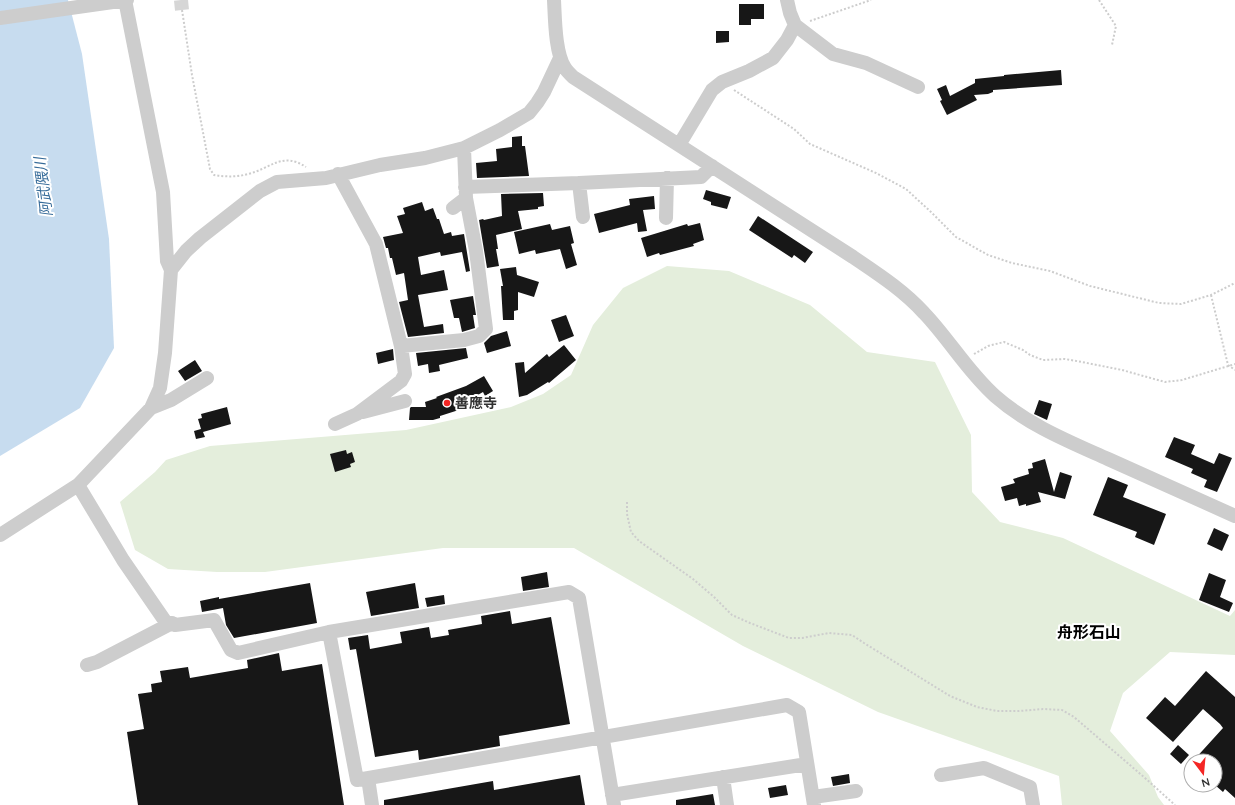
<svg xmlns="http://www.w3.org/2000/svg" width="1235" height="805" font-family="Quicksand,'Noto Sans JP',sans-serif">
  <style>
    .green { fill: #e4eedc }
    .water { fill: #c7dcef }
    .building { fill: #171717 }
    .lines { fill: none; stroke-linecap: round; stroke-linejoin: round }
    .minor-tunnel { stroke: #d6d6d6; stroke-width: 14; stroke-dasharray: 14 7; stroke-linecap: butt }
    .path { stroke: #cdcdcd; stroke-width: 2; stroke-dasharray: 2 2; stroke-linecap: butt }
    .minor { stroke: #cdcdcd; stroke-width: 14 }
    .poi-dot { fill: #f42624; stroke: #fff; stroke-width: 1.5 }
    .labels { text-anchor: middle; dominant-baseline: central; stroke-width: 4; stroke-linejoin: round; paint-order: stroke }
    .poi-label { font-size: 14px; font-weight: bold; fill: #303030; stroke: #fff; text-anchor: start }
    .water-label { font-size: 15px; font-style: italic; fill: #366b99; stroke: #fff }
    .quarter-label { font-size: 16px; font-weight: bold; fill: #000; stroke: #fff }
  </style>
  <rect width="100%" height="100%" fill="#fff"/>
  <path class="green" d="M667,266L729,271L810,305L867,352L935,362L971,435L972,492L1000,522L1063,538L1230,616L1235,610V655L1170,652L1123,693L1110,731L1149,775L1158,797L1164,805H1062L1059,776L878,712L743,646L574,548H443L265,572H217L168,569L135,550L120,502L155,472L166,460L210,446L406,430L511,407L543,394L571,375L593,325L623,288Z"/>
  <path class="water" d="M0,0H68L82,54L109,239L114,348L80,408L0,456Z"/>
  <path class="building" d="M739,4H764V19H751V25H739Z
    M716,31H729V42L716,43Z
    M1061,70L1062,85L993,90V92L988,94L974,95L977,100L947,115L940,101L942,100L937,89L946,85L950,96L975,83V79L1004,76V75Z
    M522,136V146H525L529,176L477,178L476,163L497,161L496,149L512,147V137Z
    M706,190L731,197L727,209L711,205V202L703,199Z
    M543,193L544,206L538,207V209L518,211L522,229L496,235L498,249H496L499,266L487,268L479,220L483,219L484,220L502,216L501,194Z
    M654,196L655,209L643,210L647,231L638,232L637,223L599,233L594,214L630,205L629,199Z
    M422,202L425,211L433,208L437,219H439L444,234L451,232L452,236L464,234L470,271L466,272L462,252L441,256L440,252L418,257L421,275L444,270L448,290L418,295L424,327L443,324L444,333L408,337L399,302L408,300L404,273L396,275L392,258H390L388,248H386L383,237L403,233L397,216L405,214L403,208Z
    M758,216L813,252L805,263L794,255L792,258L749,230Z
    M700,223L704,240L693,244L694,246L660,255L659,253L647,257L641,238L687,224L688,226Z
    M550,224L552,230L570,226L574,243L571,244L577,265L566,269L560,249L536,254L535,250L519,254L514,232Z
    M516,267L517,275L539,282L534,297L518,292V310L514,311V320H503L501,286H503L500,269Z
    M473,296L476,315H473L475,328L462,332L459,318H454L450,300Z
    M566,315L574,336L559,342L551,320Z
    M507,331L511,346L487,353L484,343L491,336Z
    M564,345L576,360L549,383L548,382L527,395L519,397L515,363L524,362L525,373L547,354L549,357Z
    M466,348L468,358L439,365L440,371L429,373L428,364L418,366L416,353Z
    M393,349L394,360L378,364L376,353Z
    M195,360L202,371L185,381L178,371Z
    M484,376L493,391L485,396L483,392L464,403L465,408L440,416V418L433,420H409L410,408L411,407H426L425,402L437,398L436,397L466,386Z
    M1039,400L1052,404L1047,420L1034,414Z
    M227,407L231,424L203,432L205,437L196,439L194,431L201,429L198,419L202,418L201,414Z
    M1174,437L1195,445L1191,454L1214,464L1219,453L1232,458L1217,492L1204,487L1207,480L1191,473L1193,469L1165,457Z
    M346,450L347,454L352,452L355,462L350,464L351,467L335,472L330,454Z
    M1045,459L1054,492L1060,472L1072,476L1065,499L1038,492L1041,502L1026,506V504L1019,506L1017,498L1005,501L1001,487L1015,483L1013,479L1029,474L1028,469L1033,468L1032,463Z
    M1108,477L1128,485L1123,497L1166,514L1154,545L1135,537L1137,532L1093,515Z
    M1214,528L1229,535L1222,551L1207,544Z
    M547,572L549,587L523,591L521,577Z
    M1209,573L1226,580L1220,597L1233,603L1229,612L1199,600Z
    M310,583L317,623L234,638L226,625L223,608L202,612L200,601L219,597V599Z
    M415,583L419,608L371,616L366,592Z
    M444,595L445,604L427,607L425,598Z
    M510,611L512,624L551,617L570,724L499,736L500,746L419,760L418,750L375,757L356,649L350,650L348,638L368,635L370,649L402,643L400,632L429,627L431,638L449,635L448,630L482,624L481,616Z
    M279,653L282,671L322,664L344,805H138L127,732L144,729L138,694L152,692L151,684L162,682L160,671L188,667L190,678L248,668L247,660Z
    M1206,671L1235,697V798L1225,789L1223,792L1215,785V761H1193L1223,728L1220,724L1203,709L1173,742L1146,718L1165,697L1175,706Z
    M1178,745L1189,755L1181,764L1170,754Z
    M849,774L850,783L833,786L831,777Z
    M580,775L585,805H384V800L493,781L494,790Z
    M786,785L788,795L770,798L768,788Z
    M713,794L715,805H676V800Z"/>
  <g class="lines">
    <path class="minor-tunnel" d="M181,0L182,10"/>
    <path class="path" d="M1099,0L1116,26L1112,45
      M182,10L192,75L210,169L214,175C226,177 237,177 248,174C270,169 282,151 306,167
      M810,21L871,0
      M734,90L794,129L810,144L876,173L906,189L931,212L956,237L988,255L1012,263L1050,271L1090,286L1159,303L1181,304L1211,295L1235,283
      M1211,295L1228,365L1235,370
      M974,354L988,346L1004,342L1023,350L1030,355L1043,360L1065,359L1082,362L1122,370L1165,382L1182,380L1235,364
      M627,502V514L631,532L639,541L693,579L714,597L732,615L750,623L789,638H802L829,633L852,635L864,643L950,696L977,707L997,711H1019L1043,709L1062,710L1074,717L1145,778L1175,805"/>
    <path class="minor" d="M125,0L163,192L167,261L171,270
      M554,0C555,18 555,53 565,68C567,71 570,74 573,77L853,257C878,274 903,290 924,313C949,339 967,371 995,396C1028,425 1068,441 1108,459C1150,478 1192,497 1235,516
      M787,0L790,13L795,25L833,54L866,63L918,87
      M0,18L127,0
      M679,145L712,90L722,82L749,71L773,58L787,40L795,25
      M579,183L583,217
      M465,187L579,183L701,177L712,166
      M453,208L466,198
      M666,218L667,178
      M401,346L464,340L479,336L486,329L476,251L466,198L464,148
      M151,408L171,400L207,378
      M363,412L405,401
      M335,424L357,414L401,381L405,374L401,346L376,244L338,174
      M78,485L123,560L165,621L175,625L214,620L231,650L238,653L329,632L569,592L579,598L614,805
      M0,535L78,485L151,408L160,388L165,353L171,270L186,251L200,238L260,191L277,182L326,178L380,165L425,158L464,148L500,130L529,113L537,103L544,92L560,58
      M329,632L357,780L787,705L799,712L814,805
      M87,665L97,662L172,623
      M941,775L984,768L1030,787L1033,805
      M723,777L727,805
      M368,778L372,805
      M612,795L807,764
      M813,797L856,791"/>
  </g>
  <circle class="poi-dot" cx="447" cy="403" r="4"/>
  <g class="labels">
    <g class="poi-label">
      <text x="455" y="403">善應寺</text>
    </g>
    <g class="water-label">
      <text transform="translate(43 187) rotate(-97)">阿武隈川</text>
    </g>
    <g class="quarter-label">
      <text x="1089" y="632">舟形石山</text>
    </g>
  </g>
  <g transform="translate(1203 773) rotate(164)"><circle r="19" fill="#ffffff" stroke="#acacac"/>
  <path d="M0-3L7 15L0 10L-7 15Z" fill="#f42624"/>
  <text y="-6" font-size="11" font-weight="bold" text-anchor="middle" fill="#303030">N</text>
  </g>
</svg>
